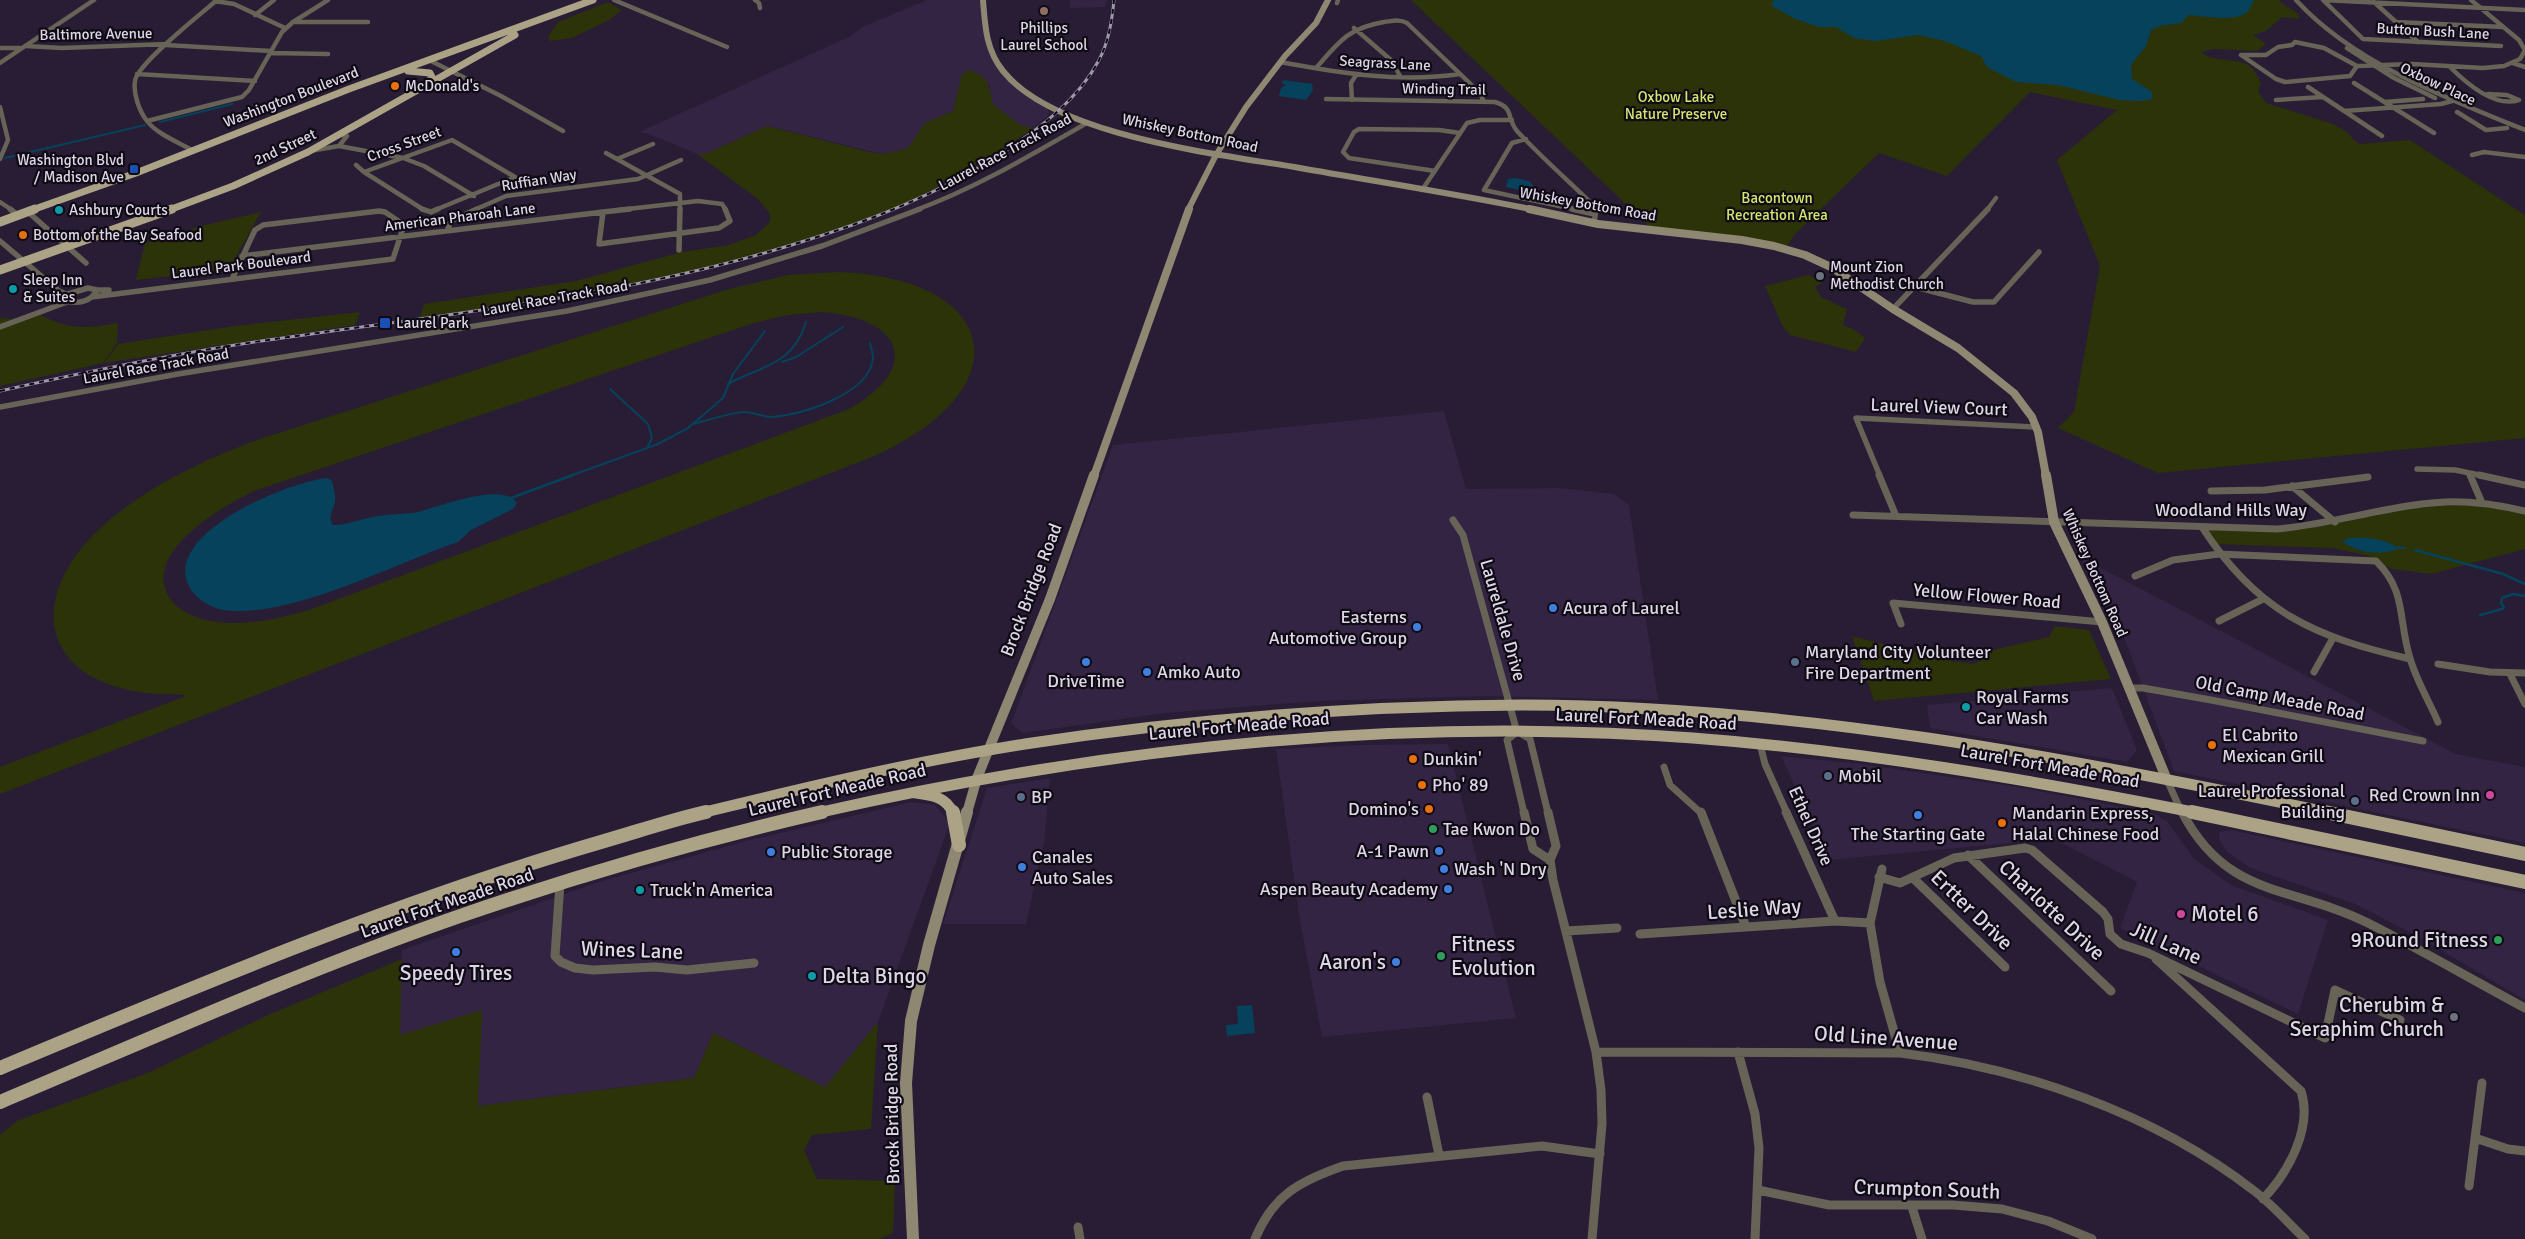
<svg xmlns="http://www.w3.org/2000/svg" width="2525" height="1239" font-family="Signika,sans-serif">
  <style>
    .built { fill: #322442 }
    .green { fill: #2c3308; fill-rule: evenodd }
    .water { fill: #06425b }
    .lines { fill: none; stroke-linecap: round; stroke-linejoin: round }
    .stream-far1 { stroke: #06425b; stroke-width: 2 }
    .stream { stroke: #06425b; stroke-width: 2.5 }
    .street-far3 { stroke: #676356; stroke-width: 4.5 }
    .street-far2 { stroke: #676356; stroke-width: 5.5 }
    .street-far1 { stroke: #676356; stroke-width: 7 }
    .street { stroke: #676356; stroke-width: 9 }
    .secondary-far3 { stroke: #8e8772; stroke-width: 6 }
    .secondary-far2 { stroke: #8e8772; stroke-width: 8 }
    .secondary-far1 { stroke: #8e8772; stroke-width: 10 }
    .secondary { stroke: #8e8772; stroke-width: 12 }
    .primary-far3 { stroke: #aca387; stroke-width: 7 }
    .primary-far2 { stroke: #aca387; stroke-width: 9 }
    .primary-far1 { stroke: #aca387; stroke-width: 11 }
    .primary { stroke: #aca387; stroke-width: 14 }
    .rail-casing { stroke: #9f97aa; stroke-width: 3 }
    .rail { stroke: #0f0a14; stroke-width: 2; stroke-dasharray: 5; stroke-linecap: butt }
    .education-dot { fill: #8d6e63; stroke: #0f0a14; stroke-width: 2 }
    .food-dot { fill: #e8710a; stroke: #0f0a14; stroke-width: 2 }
    .transit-dot { fill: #1a4fb4; stroke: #0f0a14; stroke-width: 2 }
    .culture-dot { fill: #0f9aa8; stroke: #0f0a14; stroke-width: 2 }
    .worship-dot { fill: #6b7280; stroke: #0f0a14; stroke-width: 2 }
    .shop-dot { fill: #3f7fe0; stroke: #0f0a14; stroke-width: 2 }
    .service-dot { fill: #5c6f8a; stroke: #0f0a14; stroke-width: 2 }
    .hotel-dot { fill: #d1479c; stroke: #0f0a14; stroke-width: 2 }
    .leisure-dot { fill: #2e9e5b; stroke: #0f0a14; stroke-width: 2 }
    .labels { text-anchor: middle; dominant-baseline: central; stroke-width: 4.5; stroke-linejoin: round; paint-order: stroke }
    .far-poi-label { font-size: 15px; fill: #ddd6e7; stroke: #0f0a14; text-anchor: start }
    .far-street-label { font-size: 15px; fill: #ddd6e7; stroke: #0f0a14 }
    .far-park-label { font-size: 15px; fill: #d2e76f; stroke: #0f0a14 }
    .street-label { font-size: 18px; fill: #ddd6e7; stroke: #0f0a14 }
    .poi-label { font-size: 18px; fill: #ddd6e7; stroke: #0f0a14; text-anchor: start }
    .near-street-label { font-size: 21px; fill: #ddd6e7; stroke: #0f0a14 }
    .near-poi-label { font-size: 21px; fill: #ddd6e7; stroke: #0f0a14; text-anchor: start }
  </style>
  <rect width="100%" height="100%" fill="#281d35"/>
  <path class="built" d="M927,0H983L985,32L1003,72L1047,105L1049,115L1033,128L1020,126L992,104L989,84L962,75L953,111L925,123L907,149L882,154L767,126L705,154H697L649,134L639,132L851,36L862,27Z
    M1070,0H1107L1105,7L1070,8Z
    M1444,411L1466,489L1560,488L1614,494L1629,505L1658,700L1488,696L1318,701L1165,713L1023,733L1011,724L1113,445Z
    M2080,557L2456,754L2525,767V843L2174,771L2119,624Z
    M2112,688L2137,750L2127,762L1930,728L1927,705Z
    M1448,744L1516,1018L1322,1037L1300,921L1276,749L1361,745Z
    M1781,756L1861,764L2017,787L2153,813L2167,821L2194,859L2231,885L2328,920L2298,1014L2120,928L2137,882L2054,839L1829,860Z
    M1050,778L1044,843L1026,924H943L987,788Z
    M911,802L935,805L950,823L878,1022L825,1087L713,1033L694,1078L478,1106L399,1036L402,950L599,882L746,841Z
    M2231,830L2525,893V1000L2417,936L2355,904L2251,868L2227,852L2219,839V832Z"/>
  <path class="green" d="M1411,0H2279C2284,7 2293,8 2299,15V19L2282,17L2266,31L2253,35L2266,44L2257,51L2213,49L2201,52C2214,64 2240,55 2253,69C2256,73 2258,78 2261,83L2258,91L2266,103L2333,124L2347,132L2354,140L2360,144L2410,140L2525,215V438L2158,473L2058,428L2074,412L2100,266L2057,160L2117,110L2030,92L1947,176L1879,153L1795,234L1787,246L1652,229Z
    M608,2L622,10L609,20L572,38L550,41L548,37L558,22Z
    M970,70C990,78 988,84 993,104L1020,125L1033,128C865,255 623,290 420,317L424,304L576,281L682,252L729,245L756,235L770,222V214L758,199L697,154H705L767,126L869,152L882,154L907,149L925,123L953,111L962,74Z
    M261,212L229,269L136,280L145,243L201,226Z
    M839,272C1004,279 1022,391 872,457L0,794V767L186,696C179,693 166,695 157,694C130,692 100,685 79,668C61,653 51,631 54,608C65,522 191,463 263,438L729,289L788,275ZM821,312C899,317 926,365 849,409L309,610C277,619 244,627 211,621C195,618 178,611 169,597C142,552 223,506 254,491L754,323L788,315Z
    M1808,275L1823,282L1815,287L1821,297L1847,309L1843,325L1855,330L1865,338L1856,352L1790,335L1782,325L1765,286Z
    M360,312L355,325L104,363L118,344L235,326Z
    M38,314C70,330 84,329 118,323L117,343L103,363L0,386V318L14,319Z
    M2446,502L2525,511V549L2431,574L2392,569L2369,556L2333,548L2213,544L2202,527L2277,529Z
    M2055,626L2089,630L2111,679L1874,701L1852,636L1940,659L1973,664L1986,658L1993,650L2049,637Z
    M402,959L400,1035L482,1010L478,1106L694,1078L713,1033L825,1087L878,1022L871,1129L812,1135L804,1150L817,1179L895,1181L893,1233L879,1239H0V1135L17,1121L150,1072L268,1015Z"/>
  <path class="water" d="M1773,0H2254C2251,5 2250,10 2246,13C2234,22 2203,16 2189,15L2181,23L2160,26L2151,30L2146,46L2131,65L2132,79L2152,92V99L2141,101L2119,100L2058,85L2016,82L1987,67L1981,56L1945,41L1918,35L1876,41L1854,38L1836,27H1819L1795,19L1772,6Z
    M1283,80L1312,84L1313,90L1306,100L1279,96L1281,88L1286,85L1282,83Z
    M1515,178L1529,181L1537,190L1533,193L1506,187L1508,179Z
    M328,478L332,481C333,487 336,495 335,501C334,510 327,516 333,525C348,525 363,518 378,516C390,514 402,514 413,513C434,509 503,480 517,503L513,509L471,530L458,542C393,564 291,619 223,610C211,608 196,599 190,588C159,534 290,481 328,478Z
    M2349,538C2363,537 2389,538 2398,549C2379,556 2360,553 2342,542Z
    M1252,1005L1255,1033L1227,1036L1226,1025L1238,1024L1237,1006Z"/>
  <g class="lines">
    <path class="stream-far1" d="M160,122L232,104
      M5,158L145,125
      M782,362L796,357L843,327
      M728,384C763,365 793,365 806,322
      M610,389L648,424L652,438L648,446
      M693,424C709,420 726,414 742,412C752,411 762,417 772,417C802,415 870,394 873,358C873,353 871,348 870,343
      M570,476L658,444L688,428L723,398L733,374L765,331"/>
    <path class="stream" d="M511,498L573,475
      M2398,547L2404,548
      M2415,550L2503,574L2525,584
      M2480,615L2502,609L2504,607L2501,603L2502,598L2513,594L2525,596"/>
    <path class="street-far3" d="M614,0L727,47
      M755,0L759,3L760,8
      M2296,0C2352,62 2448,99 2525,130
      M2323,0L2525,10
      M2323,0L2363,39L2501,46
      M215,1L234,4L285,28
      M2374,2L2418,42
      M1337,3L1338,0
      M255,15L274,0
      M294,22H368
      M2396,22L2503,27
      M1354,28L1391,60L1400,76
      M2295,42L2324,48L2357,66L2350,76L2285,82L2276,79L2241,55H2266L2278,47L2292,45Z
      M166,45L271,51
      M26,46L62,48L167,44
      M0,48H20
      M2347,48L2394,78L2435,98
      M270,53L328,54
      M429,60L501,96L563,131
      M1280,62C1340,73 1399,83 1460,74
      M0,63L94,0
      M2513,63L2525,67
      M2357,66L2412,64L2483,68L2504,66L2520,59L2525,50L2519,40L2471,0
      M2450,67C2466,83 2495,108 2519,100L2507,95L2488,94
      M1316,68C1339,42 1348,28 1384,22C1393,21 1399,19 1407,23L1480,93L1484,102
      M137,74L255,81
      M2354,83L2434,133
      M2308,87L2382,136
      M1326,99L1495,102C1515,108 1506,118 1517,131C1542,158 1570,182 1596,208V210
      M1352,100L1351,83L1356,75
      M2276,100L2323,97
      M2385,102L2423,99
      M0,107L8,140L0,159
      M2344,111L2441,104L2452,101
      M2457,112L2486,130L2507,128
      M147,121L242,97L249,90L282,32L293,22L328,0
      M1526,139L1512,143L1484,190L1578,210
      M339,146L347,136L341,135
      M192,150C178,142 157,134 147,121C139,111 133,93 135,81C137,64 202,13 217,0
      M310,151L339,146L403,158L424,166L474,196
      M606,153L680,194V210
      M2472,155L2484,152L2525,157
      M617,159L653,144
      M356,165L364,172
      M1435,171L1349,158L1343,152L1354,132L1359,129L1439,130L1460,133
      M364,172L424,210
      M364,172L452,140L515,177L435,210
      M1422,190L1467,123L1480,120H1512
      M0,202L12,210
      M474,210L506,196L638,179L681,160
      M619,210L698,201L722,204L726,210
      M916,210C976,188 1031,155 1087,123
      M1987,210L1996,198"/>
    <path class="street-far2" d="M10,209L19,216
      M422,209L431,212L438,209
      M1572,209L1594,214
      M28,212L86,263
      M603,212L599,244L719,228L730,221L725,209
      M603,212L630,209
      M1594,223L1596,209
      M447,231L451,221L477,209
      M0,241L59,291L66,294V297
      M679,250L680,209
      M242,256L603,212
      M1915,287L1973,302H1994L2039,252
      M88,288L97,290C91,302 78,304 66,301L68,294Z
      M96,290H109
      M92,297L393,259L404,225L385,212L379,211L263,225L255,230L232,279
      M1893,309L1988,209
      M0,327L67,302
      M0,407L178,374L567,311L710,280L822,246L920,209
      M2417,469L2455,470L2484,476
      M2469,473L2470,476
      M1880,476L1856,418L2036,427"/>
    <path class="street-far1" d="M1879,475L1896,516
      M2470,475L2482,503
      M2479,475L2525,485
      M2292,486L2335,522
      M2211,491L2265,490L2368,477
      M1853,515L2277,529C2334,524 2388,505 2445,502C2472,501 2499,505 2525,511
      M1453,520L1463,535L1517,732
      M2202,527C2257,612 2314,637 2410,659
      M2135,576L2173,560L2219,554L2376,561C2407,591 2398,620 2410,658C2416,680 2429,701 2438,722
      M2219,621L2263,599
      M1901,624L1893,603L2102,622
      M2438,664L2490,672L2525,673
      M2314,672L2333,638
      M2510,674L2525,704
      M2130,688H2143L2211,700L2423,741
      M1517,732L1507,740L1524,813
      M1520,733L1530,739L1548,813
      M1760,744L1765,764L1787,813
      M1664,767L1670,785L1701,813
      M2167,780L2182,813"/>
    <path class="street" d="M1524,812L1533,849L1550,860
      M1548,812L1556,846L1550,860L1553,880L1596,1052L1601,1090L1602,1124L1592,1239
      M1701,812L1746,927
      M1786,812L1835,921
      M2182,812C2227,899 2292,885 2368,923C2421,950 2473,980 2525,1008
      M1968,855L2111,991
      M1882,869L1870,923L1880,982L1900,1053
      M1879,877L1900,883L1954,858L2025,848L2032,850L2103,912L2108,919L2110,934L2121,944L2148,953L2325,1038L2335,990L2400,1020
      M1913,878L2005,967
      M560,883L555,956L561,962L575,968L593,970L655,967L687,970L754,963
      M1566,931L1617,928
      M1640,934L1835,921L1870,923
      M2156,959L2301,1091C2313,1128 2288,1173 2263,1199
      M1596,1052L1900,1053C2021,1067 2155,1114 2253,1190C2272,1204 2288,1223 2305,1239
      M1738,1052L1755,1114L1759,1148L1755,1239
      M1427,1097L1439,1155
      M2475,1138L2508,1149L2525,1151
      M2469,1186L2482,1083
      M1758,1190L1829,1205H1953L2002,1209L2048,1221L2092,1239
      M1912,1207L1922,1239
      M1078,1227L1080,1239
      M1255,1239C1273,1195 1300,1181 1343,1166L1542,1146L1600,1154"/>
    <path class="secondary-far3" d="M983,0C985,26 986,50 1003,71C1056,137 1220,154 1300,168C1379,182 1457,194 1535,210
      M1188,210L1216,155L1246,107L1285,56L1316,23L1328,0"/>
    <path class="secondary-far2" d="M1529,209L1598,224L1742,240L1774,246L1805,255L1831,267L1893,309L1958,348L2014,393L2032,417L2038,432L2046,476
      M1094,476L1189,209"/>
    <path class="secondary-far1" d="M2046,475L2054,522L2102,622L2167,780
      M967,813L977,778L1050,599L1094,475"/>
    <path class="secondary" d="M913,1239L906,1083L911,1021L929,945L967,812"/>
    <path class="primary-far3" d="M408,71L430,73L432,77L425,86
      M32,210L136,173L349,89L593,0
      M169,210L233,186L308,152L515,35"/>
    <path class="primary-far2" d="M0,222L35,209
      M0,270L172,209"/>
    <path class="primary-far1" d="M916,793C932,795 946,797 953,813
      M701,813C808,787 916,761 1025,744C1189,719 1354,706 1520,705C1791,705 2066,757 2331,813
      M817,813C1103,748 1399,716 1693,738C1863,751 2031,780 2198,813"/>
    <path class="primary" d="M953,812L959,845
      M2192,812L2525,882
      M2325,812L2525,854
      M0,1068C198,985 395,902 601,842C636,832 671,820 706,812
      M0,1102C152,1038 304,970 460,916C579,875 700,840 822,812"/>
    <g class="rail-casing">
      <path id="rail" d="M0,391C89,371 178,353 268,340C446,314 626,297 798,243C870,221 939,194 1002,153C1039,129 1078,100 1099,60C1109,41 1112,20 1114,0"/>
    </g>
    <use href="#rail" class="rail"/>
  </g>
  <circle class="education-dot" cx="1044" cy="11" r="5"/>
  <g class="food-dot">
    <circle cx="395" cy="86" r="5"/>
    <circle cx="23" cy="235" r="5"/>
    <circle cx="2212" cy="745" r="5"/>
    <circle cx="1413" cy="759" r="5"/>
    <circle cx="1422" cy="785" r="5"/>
    <circle cx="1429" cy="809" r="5"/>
    <circle cx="2002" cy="823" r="5"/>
  </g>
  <g class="transit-dot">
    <rect x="129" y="164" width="10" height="10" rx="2.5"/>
    <rect x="379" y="317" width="12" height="12" rx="2.5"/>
  </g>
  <g class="culture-dot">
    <circle cx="59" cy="210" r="5"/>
    <circle cx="13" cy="289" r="5"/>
    <circle cx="1966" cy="707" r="5"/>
    <circle cx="640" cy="890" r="5"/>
    <circle cx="812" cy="976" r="5"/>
  </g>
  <g class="worship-dot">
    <circle cx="1820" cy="276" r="5"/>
    <circle cx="2454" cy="1017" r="5"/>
  </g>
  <g class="shop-dot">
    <circle cx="1553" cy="608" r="5"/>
    <circle cx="1417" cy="627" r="5"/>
    <circle cx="1086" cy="662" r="5"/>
    <circle cx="1147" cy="672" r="5"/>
    <circle cx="1918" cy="815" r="5"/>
    <circle cx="1439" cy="851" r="5"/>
    <circle cx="771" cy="852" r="5"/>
    <circle cx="1022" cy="867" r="5"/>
    <circle cx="1444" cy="869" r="5"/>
    <circle cx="1448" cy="889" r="5"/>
    <circle cx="456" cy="952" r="5"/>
    <circle cx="1396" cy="962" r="5"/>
  </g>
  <g class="service-dot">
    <circle cx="1795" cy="662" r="5"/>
    <circle cx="1828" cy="776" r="5"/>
    <circle cx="1021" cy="797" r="5"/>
    <circle cx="2355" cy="801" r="5"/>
  </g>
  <g class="hotel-dot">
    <circle cx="2490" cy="795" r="5"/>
    <circle cx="2181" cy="914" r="5"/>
  </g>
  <g class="leisure-dot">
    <circle cx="1433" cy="829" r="5"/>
    <circle cx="2498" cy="940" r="5"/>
    <circle cx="1441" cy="956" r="5"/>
  </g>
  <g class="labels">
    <g class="far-poi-label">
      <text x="1044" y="28" text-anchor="middle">Phillips<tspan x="1044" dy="17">Laurel School</tspan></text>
      <text x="405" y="86">McDonald's</text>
      <text x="124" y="160" text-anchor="end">Washington Blvd<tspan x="124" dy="17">/ Madison Ave</tspan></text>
      <text x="69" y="210">Ashbury Courts</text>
      <text x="33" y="235">Bottom of the Bay Seafood</text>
      <text x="1830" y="267">Mount Zion<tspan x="1830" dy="17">Methodist Church</tspan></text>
      <text x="23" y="280">Sleep Inn<tspan x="23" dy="17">&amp; Suites</tspan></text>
      <text x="396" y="323">Laurel Park</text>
    </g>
    <g class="far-street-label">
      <text transform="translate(2433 31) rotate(3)">Button Bush Lane</text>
      <text transform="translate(96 34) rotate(-1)">Baltimore Avenue</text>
      <text transform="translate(1385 63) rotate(3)">Seagrass Lane</text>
      <text transform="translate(2438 84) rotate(25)">Oxbow Place</text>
      <text transform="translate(1444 89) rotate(1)">Winding Trail</text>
      <text transform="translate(291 97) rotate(-21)">Washington Boulevard</text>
      <text transform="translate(1190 133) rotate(12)">Whiskey Bottom Road</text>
      <text transform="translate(404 144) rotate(-20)">Cross Street</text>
      <text transform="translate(285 147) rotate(-25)">2nd Street</text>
      <text transform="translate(1005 152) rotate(-28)">Laurel Race Track Road</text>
      <text transform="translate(539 180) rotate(-9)">Ruffian Way</text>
      <text transform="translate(1588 204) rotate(10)">Whiskey Bottom Road</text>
      <text transform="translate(460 217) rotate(-7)">American Pharoah Lane</text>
      <text transform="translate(241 265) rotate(-7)">Laurel Park Boulevard</text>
      <text transform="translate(555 298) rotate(-10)">Laurel Race Track Road</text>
      <text transform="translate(156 366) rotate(-10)">Laurel Race Track Road</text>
      <text transform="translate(2095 573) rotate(66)">Whiskey Bottom Road</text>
    </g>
    <g class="far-park-label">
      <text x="1676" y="97">Oxbow Lake<tspan x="1676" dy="17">Nature Preserve</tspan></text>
      <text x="1777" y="198">Bacontown<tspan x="1777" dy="17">Recreation Area</tspan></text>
    </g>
    <g class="street-label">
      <text transform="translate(1939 407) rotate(2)">Laurel View Court</text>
      <text x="2231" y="510">Woodland Hills Way</text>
      <text transform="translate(1031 590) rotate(-69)">Brock Bridge Road</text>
      <text transform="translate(1987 596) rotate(5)">Yellow Flower Road</text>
      <text transform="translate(1503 620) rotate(74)">Laureldale Drive</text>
      <text transform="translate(2280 698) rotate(11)">Old Camp Meade Road</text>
      <text transform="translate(1646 719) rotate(3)">Laurel Fort Meade Road</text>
      <text transform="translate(1239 726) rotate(-5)">Laurel Fort Meade Road</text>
      <text transform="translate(2050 766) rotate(10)">Laurel Fort Meade Road</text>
      <text transform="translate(837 790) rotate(-13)">Laurel Fort Meade Road</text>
      <text transform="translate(1811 826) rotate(66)">Ethel Drive</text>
      <text transform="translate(447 903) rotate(-19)">Laurel Fort Meade Road</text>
      <text transform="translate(892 1114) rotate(-91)">Brock Bridge Road</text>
    </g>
    <g class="poi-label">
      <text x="1563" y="608">Acura of Laurel</text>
      <text x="1407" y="617" text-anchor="end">Easterns<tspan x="1407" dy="21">Automotive Group</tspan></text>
      <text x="1805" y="652">Maryland City Volunteer<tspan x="1805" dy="21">Fire Department</tspan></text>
      <text x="1157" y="672">Amko Auto</text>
      <text x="1086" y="681" text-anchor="middle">DriveTime</text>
      <text x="1976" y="697">Royal Farms<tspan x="1976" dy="21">Car Wash</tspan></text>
      <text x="2222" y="735">El Cabrito<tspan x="2222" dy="21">Mexican Grill</tspan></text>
      <text x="1423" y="759">Dunkin'</text>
      <text x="1838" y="776">Mobil</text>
      <text x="1432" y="785">Pho' 89</text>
      <text x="2345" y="791" text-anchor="end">Laurel Professional<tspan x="2345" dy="21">Building</tspan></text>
      <text x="2480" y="795" text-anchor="end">Red Crown Inn</text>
      <text x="1031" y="797">BP</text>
      <text x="1419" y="809" text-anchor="end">Domino's</text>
      <text x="2012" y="813">Mandarin Express,<tspan x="2012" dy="21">Halal Chinese Food</tspan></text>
      <text x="1443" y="829">Tae Kwon Do</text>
      <text x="1918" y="834" text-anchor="middle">The Starting Gate</text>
      <text x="1429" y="851" text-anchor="end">A-1 Pawn</text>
      <text x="781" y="852">Public Storage</text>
      <text x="1032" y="857">Canales<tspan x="1032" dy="21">Auto Sales</tspan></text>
      <text x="1454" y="869">Wash 'N Dry</text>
      <text x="1438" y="889" text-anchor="end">Aspen Beauty Academy</text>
      <text x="650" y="890">Truck'n America</text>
    </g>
    <g class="near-street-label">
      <text transform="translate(1754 909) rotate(-4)">Leslie Way</text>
      <text transform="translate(1972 910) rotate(44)">Ertter Drive</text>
      <text transform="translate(2052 910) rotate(43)">Charlotte Drive</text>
      <text transform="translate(2166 943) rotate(24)">Jill Lane</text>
      <text transform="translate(632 950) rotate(2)">Wines Lane</text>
      <text transform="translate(1886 1038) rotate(4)">Old Line Avenue</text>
      <text transform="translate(1927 1189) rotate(2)">Crumpton South</text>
    </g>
    <g class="near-poi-label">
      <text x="2191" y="914">Motel 6</text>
      <text x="2488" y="940" text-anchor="end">9Round Fitness</text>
      <text x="1451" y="944">Fitness<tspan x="1451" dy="24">Evolution</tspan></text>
      <text x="1386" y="962" text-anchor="end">Aaron's</text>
      <text x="456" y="973" text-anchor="middle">Speedy Tires</text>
      <text x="822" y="976">Delta Bingo</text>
      <text x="2444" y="1005" text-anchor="end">Cherubim &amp;<tspan x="2444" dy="24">Seraphim Church</tspan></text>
    </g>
  </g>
</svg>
